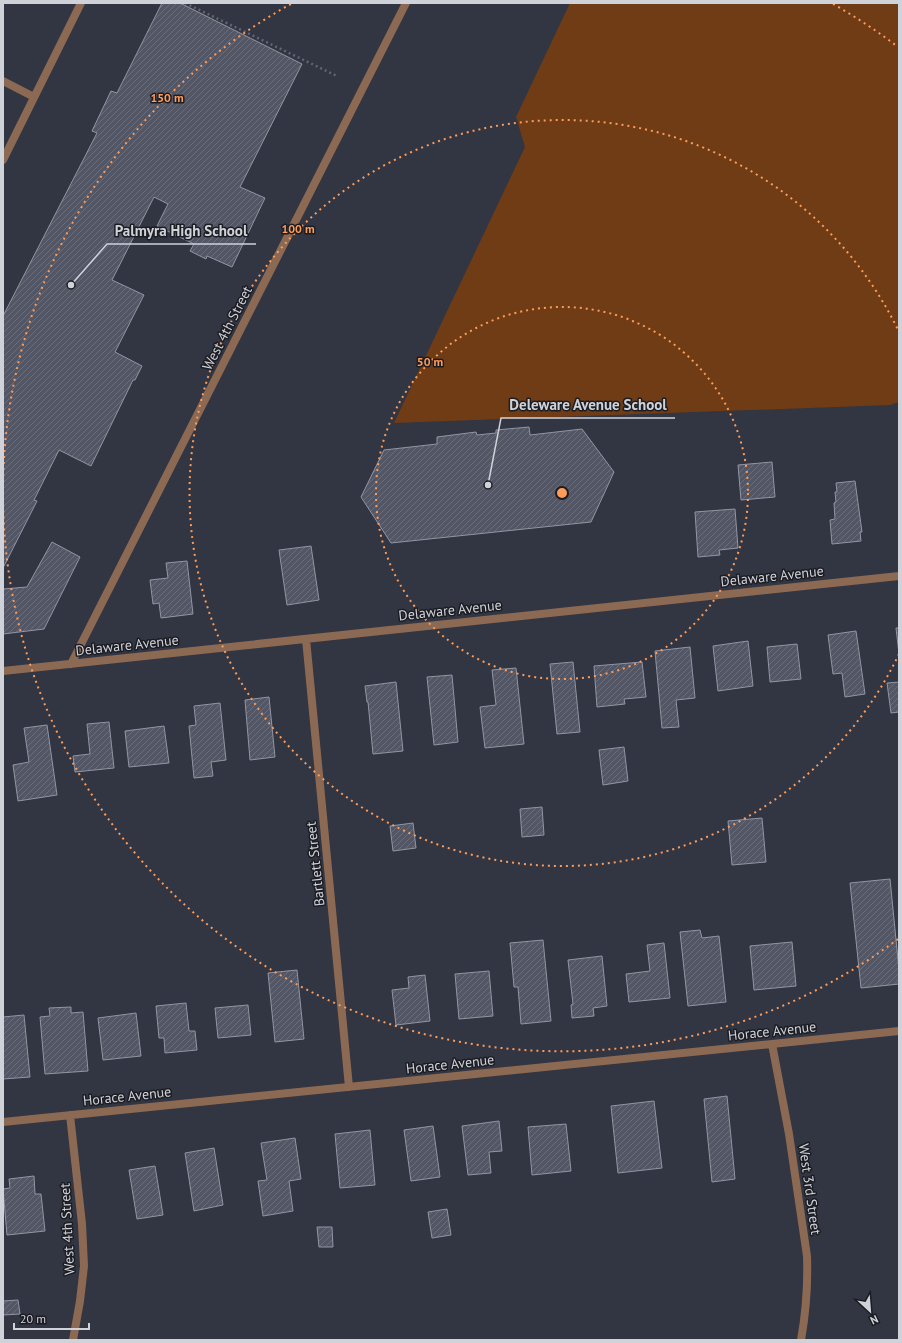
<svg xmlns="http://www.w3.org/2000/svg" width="902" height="1343" font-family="'PT Sans',sans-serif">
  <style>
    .park { fill: #703c16 }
    .building { fill: url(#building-hatch); stroke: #9295a4 }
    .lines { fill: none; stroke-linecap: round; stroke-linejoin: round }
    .path { stroke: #636671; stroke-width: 2.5; stroke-dasharray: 2 3; stroke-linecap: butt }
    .minor { stroke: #8c6953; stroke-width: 8 }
    .ring { fill: none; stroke: #fe9c58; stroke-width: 2; stroke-dasharray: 2 4 }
    .labels { text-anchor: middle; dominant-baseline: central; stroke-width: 3; stroke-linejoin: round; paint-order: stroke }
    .street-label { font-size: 14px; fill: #d0d2da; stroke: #1c1d23 }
    .centre { fill: #fe9c58; stroke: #1c1d23; stroke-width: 2 }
    .ring-label { font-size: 12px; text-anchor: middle; font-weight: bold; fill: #fe9c58; stroke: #1c1d23; stroke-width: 3; stroke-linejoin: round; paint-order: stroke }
    .leader { fill: none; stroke: #d0d2da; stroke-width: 1.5 }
    .callout-dot { fill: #d0d2da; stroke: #1c1d23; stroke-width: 1.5 }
    .callout-label { font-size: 15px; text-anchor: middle; font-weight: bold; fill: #d0d2da; stroke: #1c1d23; stroke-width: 3; stroke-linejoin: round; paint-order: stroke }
  </style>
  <defs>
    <pattern id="building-hatch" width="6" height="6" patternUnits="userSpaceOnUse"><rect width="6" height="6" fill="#535664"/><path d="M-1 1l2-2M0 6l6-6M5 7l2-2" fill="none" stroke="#6b6d7a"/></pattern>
  </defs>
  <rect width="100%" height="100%" fill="#323542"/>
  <path class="park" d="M570,3H899V402L890,405L394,423L525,147L516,117Z"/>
  <path class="building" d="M162,3H180L302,64L240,187L265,198L232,267L207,256L206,259L190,251L194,244L157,226L168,204L154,197L112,280L144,295L115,352L142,366L135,380H133L91,466L59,450L34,500L37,501L3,568V316L97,133L92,131L111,91L117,93Z
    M529,427L530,435L582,429L614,472L591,522L391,543L361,497L384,450L437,444V437L476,432L477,435L496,433V430Z
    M772,462L775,497L741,500L738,465Z
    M855,481L862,532H860L861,541L832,544L830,520L835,519L834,503L836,502L835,492H837L836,483Z
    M735,509L738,548L719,550L720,555L698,557L695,512Z
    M52,542L80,557L44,629L3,634V589L27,587Z
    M311,546L319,600L287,605L279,550Z
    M187,561L193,614L161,618L159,603L153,604L150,580L168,578L166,563Z
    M896,628H899V654Z
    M856,631L865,694L845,697L842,673L833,674L828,635Z
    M748,641L753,686L718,691L713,646Z
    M797,644L801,679L770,682L767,647Z
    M690,647L695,698L676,700L679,727L662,728L655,651Z
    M573,662L580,732L557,734L550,664Z
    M642,662L646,697L624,699L625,704L597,707L594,666Z
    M516,668L524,744L485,748L480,707L496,705L492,670Z
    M452,675L458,742L434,745L427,677Z
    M396,682L403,751L373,754L368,702H367L365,686Z
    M899,682V712L891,713L887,683Z
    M269,697L275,757L250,760L245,700Z
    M220,703L226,760L211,762L213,776L194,778L189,726L196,725L194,706Z
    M109,722L114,768L75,772L73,756L90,754L87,724Z
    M47,725L57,795L18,801L13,765L29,762L24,728Z
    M164,726L169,763L129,767L125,731Z
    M624,747L628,781L603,785L599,750Z
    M542,807L544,835L522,837L520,809Z
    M762,818L766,862L732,865L728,821Z
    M413,823L416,848L393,851L390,826Z
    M890,879L899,970V984L861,988L850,883Z
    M700,930L702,938L719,936L726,1002L688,1006L680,932Z
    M543,940L551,1021L521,1024L518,987H514L510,943Z
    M792,942L796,986L754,990L750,946Z
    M664,943L670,998L629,1002L626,974L650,971L647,945Z
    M602,956L607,1006L593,1008L594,1016L572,1018L571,1005L573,1004L568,960Z
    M297,970L304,1039L275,1042L268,973Z
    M489,971L493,1016L459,1019L455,974Z
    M425,975L430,1021L396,1025L392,990L409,988L408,977Z
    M186,1003L189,1031H195L197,1050L165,1053L164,1038H159L156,1006Z
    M248,1005L251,1035L218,1038L215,1008Z
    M71,1007V1013L83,1012L88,1071L45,1074L40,1017L50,1016L49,1008Z
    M136,1013L141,1056L103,1060L98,1018Z
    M24,1015L30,1077L3,1079V1017Z
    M727,1096L735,1179L712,1182L704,1099Z
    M654,1101L662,1168L618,1173L611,1106Z
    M499,1121L502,1151L489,1152L491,1173L468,1175L462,1126Z
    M566,1124L571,1171L532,1175L528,1127Z
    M433,1126L440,1177L411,1181L404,1130Z
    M370,1130L375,1185L340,1188L335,1134Z
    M295,1138L301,1179L289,1181L293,1211L263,1216L258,1181L267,1180L261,1143Z
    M214,1148L223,1205L194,1211L185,1153Z
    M155,1166L163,1215L137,1219L129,1170Z
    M34,1176L35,1194H41L45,1231L7,1235L3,1189L10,1188L9,1179Z
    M447,1209L451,1235L432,1238L428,1212Z
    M317,1227H332L333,1247H319Z
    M18,1300L20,1314L3,1315V1301Z"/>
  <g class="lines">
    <path class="path" d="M185,3L337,76"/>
    <path class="minor" d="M3,81L34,97
      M3,160L81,3
      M306,639L349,1087
      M71,664L406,3
      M3,671L899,576
      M772,1044L789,1134L807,1256C808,1284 806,1312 801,1340
      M70,1115L82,1224L84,1266L80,1301L73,1340
      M3,1122L899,1031"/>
  </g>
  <g class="ring">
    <circle cx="562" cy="493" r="186"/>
    <path d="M899 654A373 373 0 1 1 899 332"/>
    <path d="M898 939A559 559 0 0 1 3 498M3 488A559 559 0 0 1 291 4M833 4A559 559 0 0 1 898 47"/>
  </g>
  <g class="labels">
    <g class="street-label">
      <text transform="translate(227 328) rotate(-63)">West 4th Street</text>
      <text transform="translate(772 576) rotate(-6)">Delaware Avenue</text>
      <text transform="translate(450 610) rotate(-6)">Delaware Avenue</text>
      <text transform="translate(127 645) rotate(-6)">Delaware Avenue</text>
      <text transform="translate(315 864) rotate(-96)">Bartlett Street</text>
      <text transform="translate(772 1031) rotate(-6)">Horace Avenue</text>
      <text transform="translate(450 1064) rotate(-6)">Horace Avenue</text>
      <text transform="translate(127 1096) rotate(-6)">Horace Avenue</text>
      <text transform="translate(810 1189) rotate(82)">West 3rd Street</text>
      <text transform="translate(67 1229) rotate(-93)">West 4th Street</text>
    </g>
  </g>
  <circle cx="562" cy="493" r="6" class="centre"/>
  <g class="ring-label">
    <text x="167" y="102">150 m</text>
    <text x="298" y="233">100 m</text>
    <text x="430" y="366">50 m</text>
  </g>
  <path class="leader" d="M71 285L107 244H256M488 485L501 418H675"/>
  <g class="callout-dot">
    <circle cx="71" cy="285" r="4"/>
    <circle cx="488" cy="485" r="4"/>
  </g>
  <g class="callout-label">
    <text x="181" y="236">Palmyra High School</text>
    <text x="588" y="410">Deleware Avenue School</text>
  </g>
  <rect width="902" height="1343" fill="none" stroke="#d0d2da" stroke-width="8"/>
  <g transform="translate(870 1311) rotate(154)" stroke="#1c1d23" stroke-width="3" paint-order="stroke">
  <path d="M0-3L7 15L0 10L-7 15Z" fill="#d0d2da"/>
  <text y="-6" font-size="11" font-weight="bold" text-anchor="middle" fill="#d0d2da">N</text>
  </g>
  <path d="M14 1323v6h75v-6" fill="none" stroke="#d0d2da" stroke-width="2"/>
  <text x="20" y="1323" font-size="12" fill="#d0d2da" stroke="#1c1d23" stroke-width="3" paint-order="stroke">20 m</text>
</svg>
